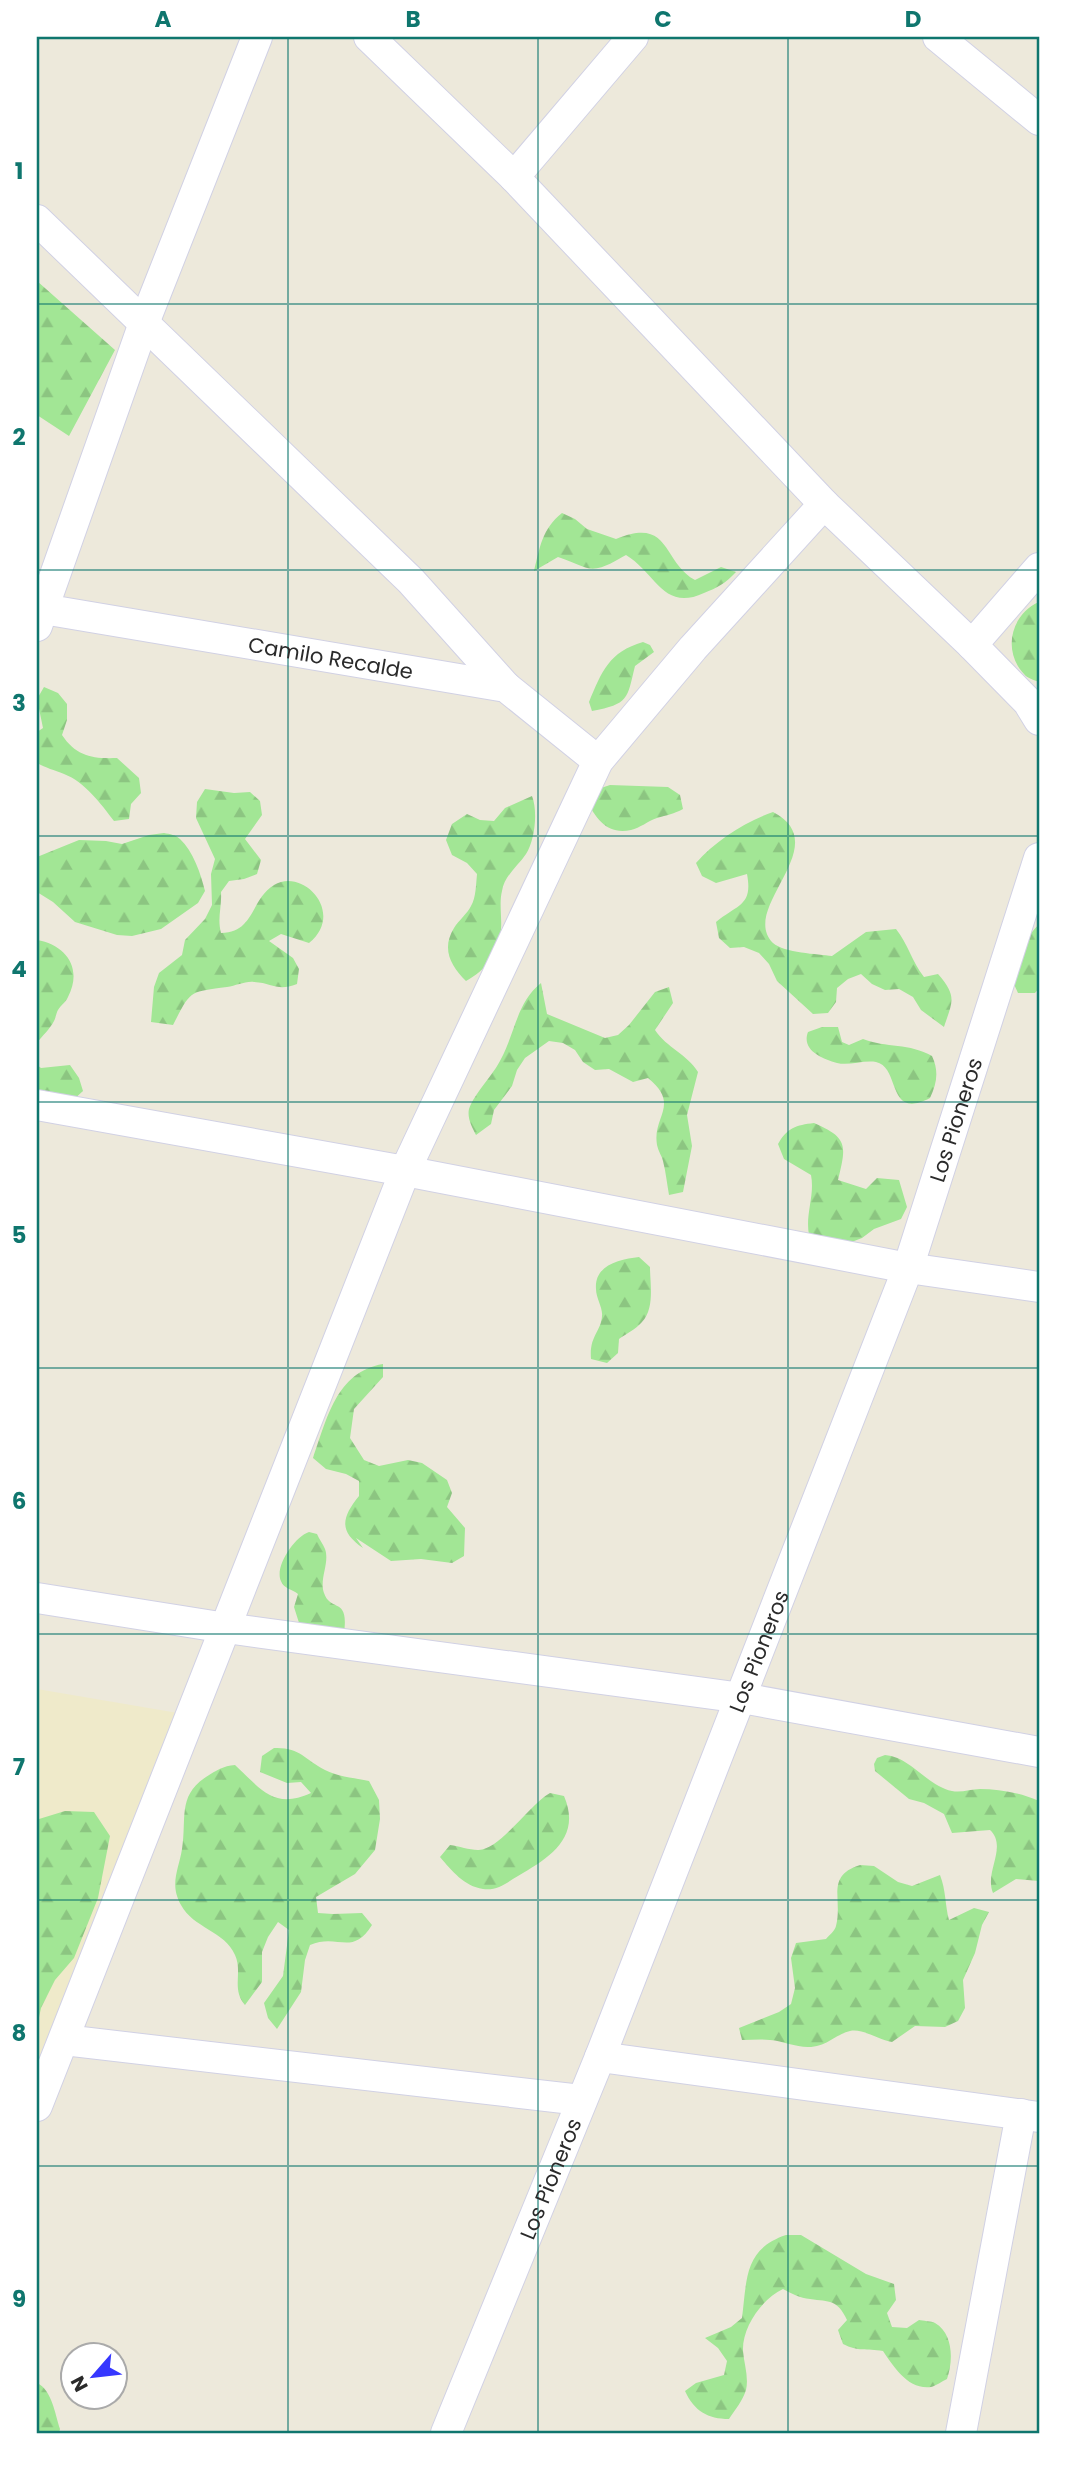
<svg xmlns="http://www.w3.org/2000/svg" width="1076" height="2470" font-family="Poppins,sans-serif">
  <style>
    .education { fill: #efeaca }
    .forest { fill: url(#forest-firs) }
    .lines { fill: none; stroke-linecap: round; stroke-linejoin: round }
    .street-casing { stroke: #d1d1e4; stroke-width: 32 }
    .street { stroke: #fff; stroke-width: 30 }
    .grid { fill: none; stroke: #0f766e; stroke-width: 2; stroke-opacity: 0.55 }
    .labels { text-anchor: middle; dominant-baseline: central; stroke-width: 5; stroke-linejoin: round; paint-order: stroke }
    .street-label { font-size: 21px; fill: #2a2a2a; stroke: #fff }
    .neatline { fill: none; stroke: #0f766e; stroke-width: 2.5 }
    .grid-label { font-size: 23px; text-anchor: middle; font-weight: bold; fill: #0f766e }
  </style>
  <defs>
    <pattern id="forest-firs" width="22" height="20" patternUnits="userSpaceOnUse" patternTransform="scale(1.75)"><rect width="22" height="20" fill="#a2e695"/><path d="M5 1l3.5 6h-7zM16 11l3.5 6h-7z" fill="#8cc581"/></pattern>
  </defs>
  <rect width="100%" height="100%" fill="#ede9db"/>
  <path class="education" d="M37,1689L178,1713L37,2074Z"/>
  <path class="forest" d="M37,281L115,350L69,436L37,415Z
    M562,513L575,519L587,529L616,539C671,516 662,562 695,580L721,567L736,572C726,583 717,588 704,593C663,612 656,573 626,555C614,561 599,573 584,567C575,564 568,560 558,557L534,571C540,547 542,529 562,513Z
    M1039,602V682C1034,680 1027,678 1024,674C1002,651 1011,614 1039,602Z
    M643,642L650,645L654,652L635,666C627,699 629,704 592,711L589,702C602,671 609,652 643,642Z
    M44,687L58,693L67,704V720L62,735C76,756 92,759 117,758L139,778L141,793L131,804L129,819L114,821C101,804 85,782 64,774C54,770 46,768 37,763V732L43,728L37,699Z
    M610,785L668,787L680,795L683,809C674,814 667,815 657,818C648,821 640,828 631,830C607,835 597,819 587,802L595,790Z
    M205,789L234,793L250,792L260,801L262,815L245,839L261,860L257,874L244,879L229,881L221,892C222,907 217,918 221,933C255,932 250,900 274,885C303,867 346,913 309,943L281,934L269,941L293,958L299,969L297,984C277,992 273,983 254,982C245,981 236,986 227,987C189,992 191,990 173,1025L151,1022L154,987L159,973L182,955L185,940L205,919L212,905L211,874L215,859L196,818L197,802Z
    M532,796C538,811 535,840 526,854C518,866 504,876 502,891C499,903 502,917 501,929C500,952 485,971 466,981C451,966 441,949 454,928C459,920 467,914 471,906C476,898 476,884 477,874L467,863L452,855L446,840L452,824L467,814L480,820L494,821L505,808Z
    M773,812C837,845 738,908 773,943C784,953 818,954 832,956L866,932L896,929C908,944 912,962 924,977L938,974C958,997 952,1002 944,1027L921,1010L913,997L899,989L885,990L872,984L861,974L848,979L837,988L836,1002L828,1013L813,1014L777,981L769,964L759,953L744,947L730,948L719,938L716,922C738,904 753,906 747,874L716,883L702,876L696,863C715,841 745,822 773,812Z
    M164,833C170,834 176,835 180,839C193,851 201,874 205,891L198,903L161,929L132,936L117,935L75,922L53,902L37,892V857L79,840L106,841L122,844L149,835Z
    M1039,924V988L1035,993H1018L1012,980L1025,940Z
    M37,940C66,945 83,968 68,997C66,1002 61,1005 58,1010C57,1011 55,1020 54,1021C50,1029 42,1036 37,1043Z
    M541,983L547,1014L605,1038L618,1035L629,1025L655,992L669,987L673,1003L655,1030C667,1048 687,1054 698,1072L687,1115L692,1146L683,1192L669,1195C667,1184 666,1173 663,1161C662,1156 658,1151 657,1145C652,1116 681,1105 648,1078L633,1082L609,1069L595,1070L583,1062L575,1050L563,1043L549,1041L525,1058L517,1070L512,1086L494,1110L491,1124L476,1135C472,1127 467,1118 469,1109C474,1094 494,1074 501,1059C515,1033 517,1002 541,983Z
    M822,1027H838L842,1042L849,1045L863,1039C886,1048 910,1043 932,1056C939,1071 937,1083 930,1098C886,1121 901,1067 876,1062C863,1060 849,1066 837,1063C822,1059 801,1050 808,1032Z
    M37,1065L41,1068L70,1065L79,1078L83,1091L72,1101L37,1092Z
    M814,1123C849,1138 846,1146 838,1180L866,1189L877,1178L899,1180L907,1207L901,1219L874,1229L862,1238L849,1243L809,1235C805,1214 815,1196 811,1175L784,1159L778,1144C787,1128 796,1125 814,1123Z
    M639,1257L650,1267C650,1284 655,1308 642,1322C636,1329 626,1334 619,1339L618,1353L607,1363L591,1359C589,1336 601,1332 602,1316C603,1308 596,1298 596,1289C594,1265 620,1259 639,1257Z
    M383,1364V1377L354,1409L350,1438L364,1460L379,1466L408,1460L422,1463L447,1480L452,1493L447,1507L465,1528L464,1556L452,1563L421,1559L391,1561L356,1538L363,1548C338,1531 342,1517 359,1496V1481L346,1474L326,1469L313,1458C327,1419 336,1372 383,1364Z
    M309,1532L317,1534C319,1539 323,1544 325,1549C330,1563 319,1579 324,1593C331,1613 349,1596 344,1633L300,1626L294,1607L298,1594C292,1589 284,1589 281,1581C274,1567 295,1536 309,1532Z
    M274,1748C300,1747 304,1759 325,1770C338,1777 356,1778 369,1781L379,1800L380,1819L375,1850L355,1874L316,1897L318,1913L333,1914L362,1913L372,1925C352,1957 338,1933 310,1945L305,1960L301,1992L277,2029L268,2018L264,2003L283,1976L289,1930L278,1922L268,1937L262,1952V1982L245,2005C231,1989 243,1972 235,1955C225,1931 193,1928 181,1905C169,1884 179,1869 182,1849C187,1819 177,1796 206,1777C217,1770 223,1766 235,1765C261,1789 274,1810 311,1793L301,1782L287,1783L260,1772L262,1756Z
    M885,1755C911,1757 927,1786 952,1791C961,1793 971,1789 980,1789C999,1789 1022,1793 1039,1801V1881L1016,1879L993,1893C984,1872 1008,1847 990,1830L952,1833L944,1814L924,1803L909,1799L875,1771L874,1764L877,1758Z
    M550,1793L564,1796C582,1838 549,1858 518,1876C506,1883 497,1891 483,1889C464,1886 452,1871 440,1857L450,1845C459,1846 469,1850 478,1850C499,1851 529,1805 550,1793Z
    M65,1811L94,1812L110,1836L98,1898L74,1958L55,1980L41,2008L37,2027V1824L39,1819Z
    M860,1865L874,1866L898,1882L912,1886L940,1875C946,1890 945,1905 949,1920L974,1908L989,1912L982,1925L975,1953L963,1980L965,2008L958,2021L945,2027L915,2026L892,2042C879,2040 862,2028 850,2031C834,2035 827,2047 808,2047C795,2047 783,2041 770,2040C760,2039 751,2040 742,2040L739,2028L779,2012L791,2004L795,1988L791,1958L796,1943L826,1939C829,1935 835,1931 836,1926C843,1899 825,1876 860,1865Z
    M786,2235H801L866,2274L894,2284L896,2300L887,2313L892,2327L907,2328L919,2320C923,2321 931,2321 935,2323C954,2334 953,2362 947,2379C942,2381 936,2386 931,2387C908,2390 894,2367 883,2351C866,2348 858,2352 843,2344L838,2330L847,2320C837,2299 830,2302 810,2299C800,2298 792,2294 783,2289C762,2299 742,2327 743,2351C744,2364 749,2377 746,2390C743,2400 735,2410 729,2419C708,2419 694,2411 685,2391L696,2383L724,2375L727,2361L718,2348L705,2338L731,2327L742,2318C747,2279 744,2249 786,2235Z
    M37,2383C52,2390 55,2414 60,2429L59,2433H37Z"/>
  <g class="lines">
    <g class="street-casing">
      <g id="street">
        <path d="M369,37L514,177L824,504L972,645L1028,702L1039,720"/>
        <path d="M938,37L1039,120"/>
        <path d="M514,177L633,37"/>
        <path d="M37,220L411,581L506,687"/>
        <path id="s1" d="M37,608L506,687L598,761"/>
        <path d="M37,626L144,323L257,37"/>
        <path d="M972,645L1039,568"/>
        <path d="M37,1105L405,1171L908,1268L1039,1287"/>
        <path d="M37,1598L226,1628L742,1698L1039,1752"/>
        <path d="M64,2040L581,2100"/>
        <path d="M600,2057L1039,2117"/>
        <path d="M37,2106L405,1171L598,761L693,648L824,504"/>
        <path id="s2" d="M446,2433L600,2057L908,1268L1039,858"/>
        <path d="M961,2433L1021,2114"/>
      </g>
    </g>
    <use href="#street" class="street"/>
  </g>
  <path class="grid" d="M288,37V2433M538,37V2433M788,37V2433M37,304H1039M37,570H1039M37,836H1039M37,1102H1039M37,1368H1039M37,1634H1039M37,1900H1039M37,2166H1039"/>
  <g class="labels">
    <g class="street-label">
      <text stroke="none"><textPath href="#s1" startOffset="298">Camilo Recalde</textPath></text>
      <text stroke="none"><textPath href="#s2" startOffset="1409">Los Pioneros</textPath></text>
      <text stroke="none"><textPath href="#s2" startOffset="842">Los Pioneros</textPath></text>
      <text stroke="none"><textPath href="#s2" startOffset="275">Los Pioneros</textPath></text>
    </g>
  </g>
  <rect width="1076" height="2470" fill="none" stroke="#ffffff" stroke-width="77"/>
  <g transform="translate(94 2376) rotate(242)"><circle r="33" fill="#ffffff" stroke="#aaaaaa" stroke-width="2"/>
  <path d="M0-5L12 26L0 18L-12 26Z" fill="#3637ff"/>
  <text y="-10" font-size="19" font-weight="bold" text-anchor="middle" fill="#2a2a2a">N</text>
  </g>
  <rect x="38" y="38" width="1000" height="2394" class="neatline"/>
  <g class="grid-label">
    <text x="163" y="27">A</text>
    <text x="413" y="27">B</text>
    <text x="663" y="27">C</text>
    <text x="913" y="27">D</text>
    <text x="19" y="179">1</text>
    <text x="19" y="445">2</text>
    <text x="19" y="711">3</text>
    <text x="19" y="977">4</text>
    <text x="19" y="1243">5</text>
    <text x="19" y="1509">6</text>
    <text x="19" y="1775">7</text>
    <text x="19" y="2041">8</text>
    <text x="19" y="2307">9</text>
  </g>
</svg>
